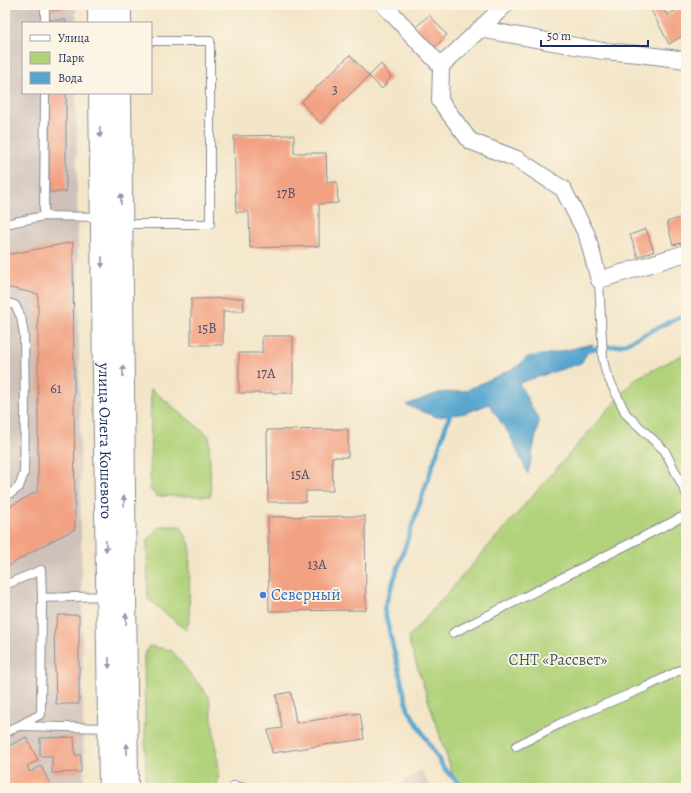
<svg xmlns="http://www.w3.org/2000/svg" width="691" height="793" font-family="Alegreya,serif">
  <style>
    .industrial { fill: #cfc1ba }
    .green { fill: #b1d27a; stroke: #66806c }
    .water { fill: #56a5cf; stroke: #386a96 }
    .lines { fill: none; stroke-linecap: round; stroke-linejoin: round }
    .stream { stroke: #56a5cf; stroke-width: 4.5 }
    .building { fill: #f2a182 }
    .service-casing { stroke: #878a93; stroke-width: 10 }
    .minor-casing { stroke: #878a93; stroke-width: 18 }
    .primary-casing { stroke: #878a93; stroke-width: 24 }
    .service { stroke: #fff; stroke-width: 8 }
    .minor { stroke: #fff; stroke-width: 16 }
    .primary { stroke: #fff; stroke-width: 22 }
    .oneway { fill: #8d97ae }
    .shop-dot { fill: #3f7fe0; stroke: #fcf5e5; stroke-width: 1.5 }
    .labels { text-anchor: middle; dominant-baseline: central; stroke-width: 3.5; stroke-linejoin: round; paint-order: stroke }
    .number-label { font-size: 14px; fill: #514c67 }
    .street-label { font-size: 16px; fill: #1b2f5e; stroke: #fcf5e5 }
    .shop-label { font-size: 16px; fill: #366cbe; stroke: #fcf5e5; text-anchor: start }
    .park-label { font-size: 16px; fill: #405865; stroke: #fcf5e5 }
  </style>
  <rect width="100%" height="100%" fill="#fcf5e5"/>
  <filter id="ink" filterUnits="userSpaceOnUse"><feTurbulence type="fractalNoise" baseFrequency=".025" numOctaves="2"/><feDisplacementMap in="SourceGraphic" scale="8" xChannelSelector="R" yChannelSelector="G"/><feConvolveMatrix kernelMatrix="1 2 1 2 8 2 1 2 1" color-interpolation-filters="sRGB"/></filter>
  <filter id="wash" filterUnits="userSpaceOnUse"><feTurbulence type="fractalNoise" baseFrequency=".012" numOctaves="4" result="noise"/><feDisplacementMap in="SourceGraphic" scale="16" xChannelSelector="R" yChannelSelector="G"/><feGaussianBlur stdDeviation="0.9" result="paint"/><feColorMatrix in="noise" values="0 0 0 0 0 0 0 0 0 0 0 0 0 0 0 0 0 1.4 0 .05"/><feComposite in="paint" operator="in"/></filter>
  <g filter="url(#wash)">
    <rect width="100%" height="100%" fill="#f3e5c8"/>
    <path class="industrial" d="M5,5H76V23H23V93H76L84,788H5Z
      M421,770L431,788H395Z"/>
    <path class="green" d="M686,353V788H457L408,638L635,379Z
      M151,389L209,436L211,496H156L150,489Z
      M160,526H180L190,544L189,620L186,630L148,599L147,541Z
      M149,646L171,650L209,697L219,770L217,788H146L144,656Z"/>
    <path class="water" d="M593,344L581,363L519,383L539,421L528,474L509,434L489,404L466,413L437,417L406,405L438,393L465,391L540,356Z"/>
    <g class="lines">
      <path class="stream" d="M585,350L622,345L686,314
        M516,370L529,358L546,356
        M453,412L450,414L384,609L408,709L445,770L464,788"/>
    </g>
    <g id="blocks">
      <path class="building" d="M51,5H66V10H51Z
        M655,5H661L667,15L686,5V34L669,44L650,8Z
        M429,15L447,35L434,48L415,28Z
        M49,20H66V23H49Z
        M350,55L369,76L320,123L301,102Z
        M381,64L391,77L382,89L369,76Z
        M49,93H66V192H49Z
        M294,135V153H326L327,182H337L338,203L319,204V246L250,248L249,212H236L234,136Z
        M5,145H6L9,165L5,166Z
        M682,217L686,233V242L673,245L667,222Z
        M646,229L654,251L638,257L630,235Z
        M73,242L75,529L42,546L5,568V509L38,491V294L5,287V252L11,254Z
        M243,298L244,311H223V345H191V299Z
        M262,336H293V393H239V353H262Z
        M348,429V457H332L333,491H306V502H268L267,430Z
        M365,516L366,610L269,611L268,517Z
        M58,615H79V704H56L54,634Z
        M291,692L296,723L360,713L364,739L272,753L268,730L282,728L276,695Z
        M26,737L38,760L27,766L30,772L41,766L51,786L47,788H5V748Z
        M74,737L75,755H81V772L52,773V756H40V738Z"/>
    </g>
  </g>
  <g filter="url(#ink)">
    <use href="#blocks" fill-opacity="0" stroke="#878a93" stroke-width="1"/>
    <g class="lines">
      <g class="service-casing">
        <path id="service" d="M45,23V5
          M44,216L45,93
          M5,224L44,216L100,217
          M122,224H210V41H151
          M599,280L603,359L606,373L626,414L665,451L686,493
          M5,302L15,305L21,317L24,335L25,412L24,473L19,487L11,493L5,495
          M5,585L41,570L42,598L41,714L5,733
          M42,598L107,596
          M453,633L686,515
          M20,726L109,728
          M516,746L563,722L646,687L686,667
          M234,786L248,788"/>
      </g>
      <g class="minor-casing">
        <path id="minor" d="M384,5L441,66
          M480,29L603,51L639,54L686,60
          M441,66L440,101L470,141L517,159L563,189L587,235L599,280L686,253
          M441,66L505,5"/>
      </g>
      <g class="primary-casing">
        <g id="primary">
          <path d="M99,5V23"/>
          <path d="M120,5V23"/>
          <path id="s1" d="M100,93L110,788"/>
          <path d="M120,93L127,788"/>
        </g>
      </g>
      <use href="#service" class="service"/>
      <use href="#minor" class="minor"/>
      <use href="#primary" class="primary"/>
    </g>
    <defs><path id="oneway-solid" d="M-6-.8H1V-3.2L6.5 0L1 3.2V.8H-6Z"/></defs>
    <g class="oneway">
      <use href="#oneway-solid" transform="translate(100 132) rotate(89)"/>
      <use href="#oneway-solid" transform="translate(121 199) rotate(-90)"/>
      <use href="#oneway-solid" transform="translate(102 262) rotate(89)"/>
      <use href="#oneway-solid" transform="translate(123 371) rotate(-91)"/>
      <use href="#oneway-solid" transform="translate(124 501) rotate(-91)"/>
      <use href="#oneway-solid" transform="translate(106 546) rotate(89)"/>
      <use href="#oneway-solid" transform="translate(126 619) rotate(-90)"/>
      <use href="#oneway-solid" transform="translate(109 663) rotate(89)"/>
      <use href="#oneway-solid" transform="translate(127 749) rotate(-91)"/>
    </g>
  </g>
  <circle class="shop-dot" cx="263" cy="595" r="4"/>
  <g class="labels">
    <g class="number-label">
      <text x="335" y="89">3</text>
      <text x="286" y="193">17В</text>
      <text x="207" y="328">15В</text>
      <text x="266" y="373">17А</text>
      <text x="56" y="388">61</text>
      <text x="300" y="474">15А</text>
      <text x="317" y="564">13А</text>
    </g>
    <g class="street-label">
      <text stroke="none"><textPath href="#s1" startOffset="348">улица Олега Кошевого</textPath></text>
    </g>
    <g class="shop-label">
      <text x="271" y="595">Северный</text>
    </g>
    <g class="park-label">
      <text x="558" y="660">СНТ «Рассвет»</text>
    </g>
  </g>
  <rect width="691" height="793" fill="none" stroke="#fcf5e5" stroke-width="20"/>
  <rect x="22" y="22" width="130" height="72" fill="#fcf5e5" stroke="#a2a6af"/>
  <rect x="30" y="35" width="20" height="6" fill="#ffffff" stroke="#a2a6af"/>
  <text x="58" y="42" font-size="12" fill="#1b2f5e">Улица</text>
  <rect x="30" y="52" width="20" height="12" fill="#b1d27a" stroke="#a2a6af"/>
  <text x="58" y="62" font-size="12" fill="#1b2f5e">Парк</text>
  <rect x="30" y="72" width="20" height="12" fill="#56a5cf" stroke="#a2a6af"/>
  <text x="58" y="82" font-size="12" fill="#1b2f5e">Вода</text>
  <path d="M541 40v6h107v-6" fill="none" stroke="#1b2f5e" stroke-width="2"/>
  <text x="547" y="40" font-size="12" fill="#1b2f5e" stroke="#fcf5e5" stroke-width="3" paint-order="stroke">50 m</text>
</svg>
